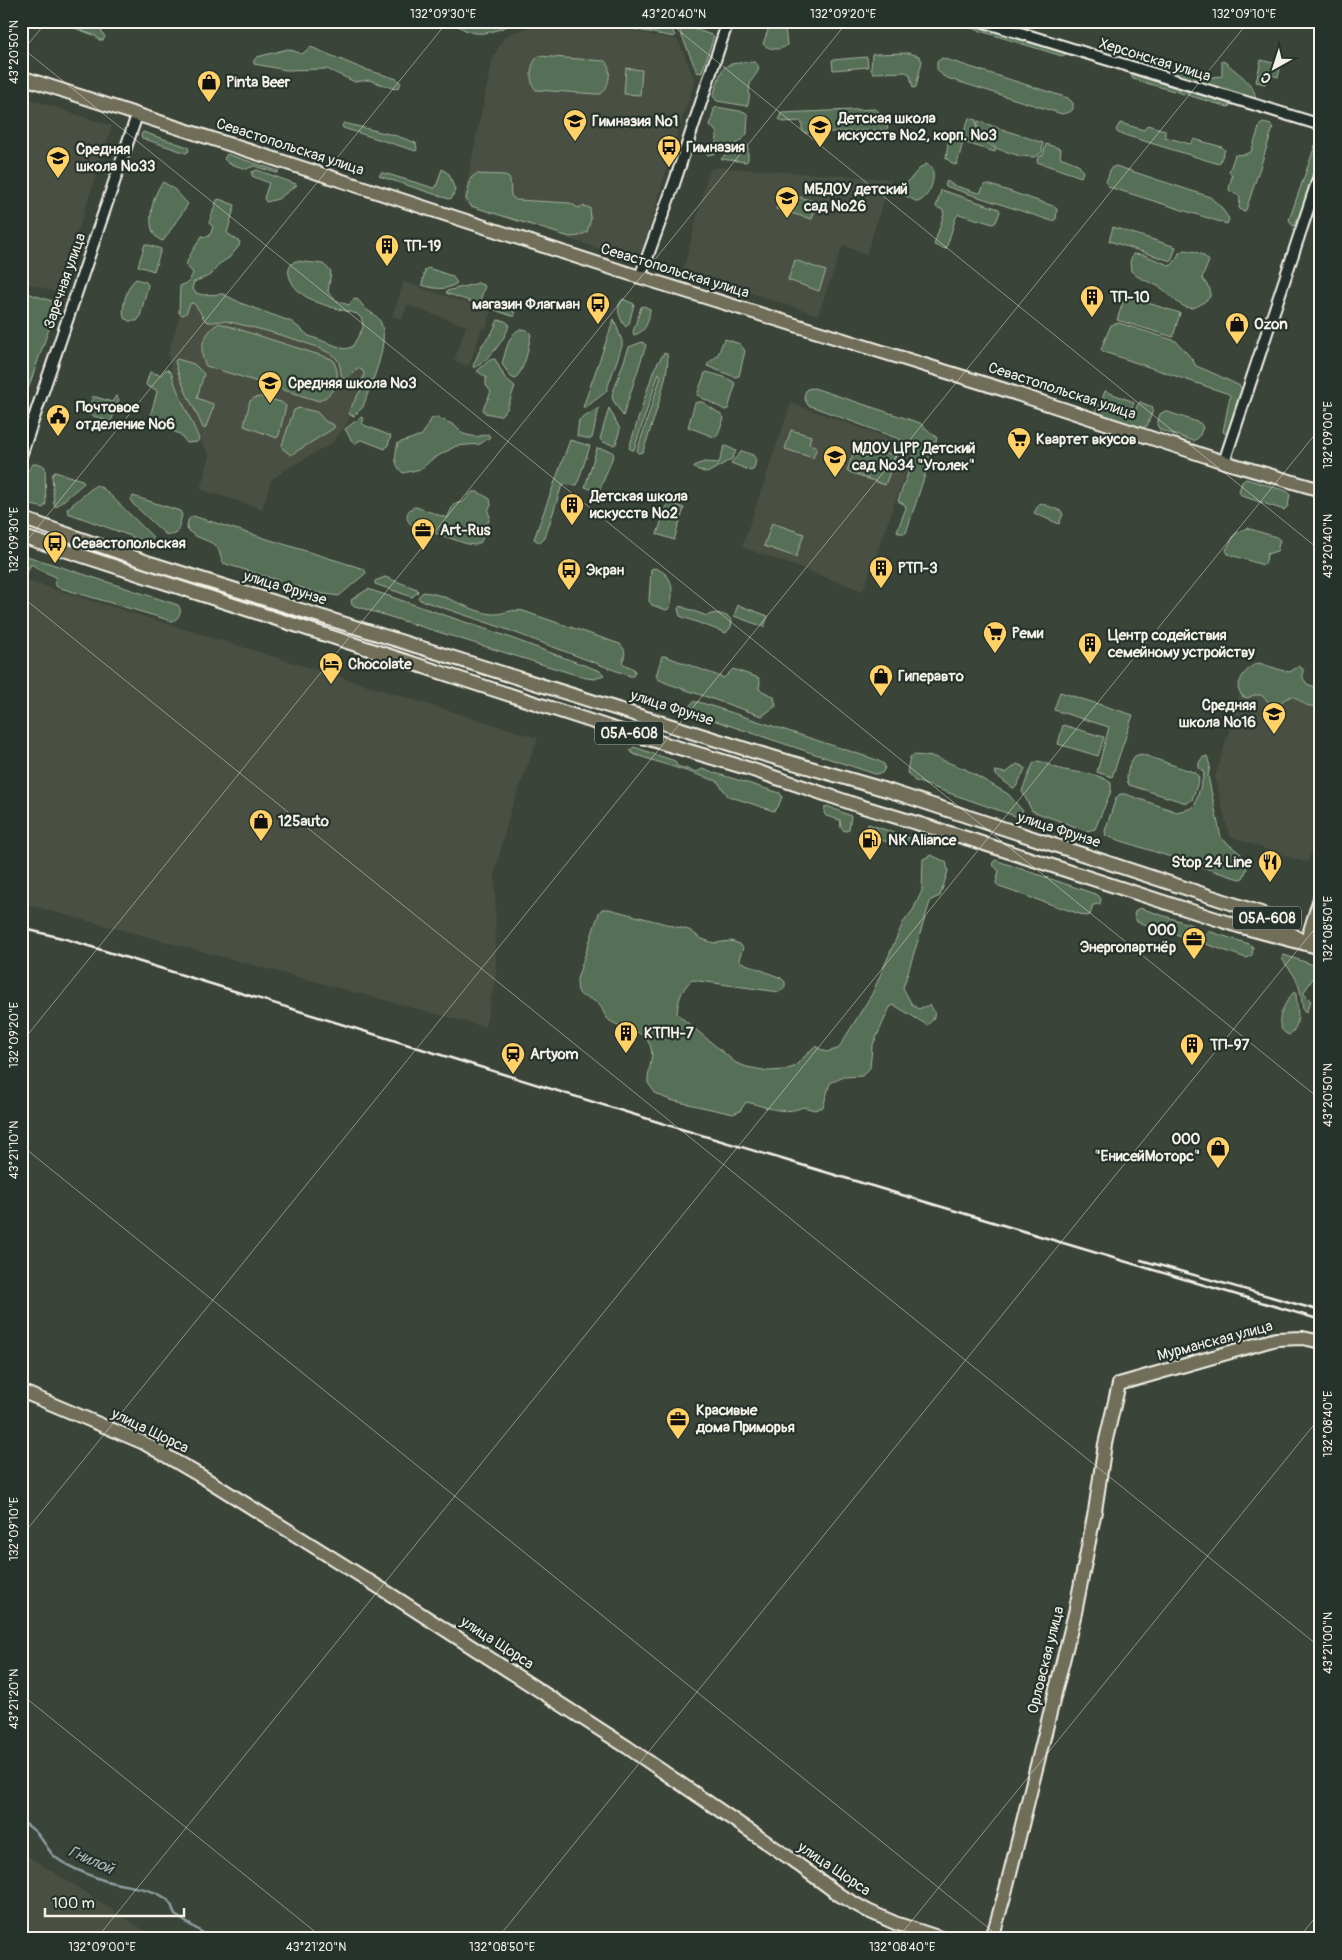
<svg xmlns="http://www.w3.org/2000/svg" width="1342" height="1960" font-family="Pangolin,sans-serif">
  <style>
    .built { fill: #495042 }
    .green { fill: #557056; stroke: #a4b09f }
    .lines { fill: none; stroke-linecap: round; stroke-linejoin: round }
    .stream { stroke: #8c9e9f; stroke-width: 2.5 }
    .minor-casing { stroke: #f4f1e8; stroke-width: 14 }
    .major-casing { stroke: #f4f1e8; stroke-width: 16 }
    .minor { stroke: #26332d; stroke-width: 10 }
    .major { stroke: #706e59; stroke-width: 12 }
    .rail { stroke: #f4f1e8; stroke-width: 2.5 }
    .ticks { fill: none; stroke: #f4f1e8; stroke-width: 1; stroke-opacity: 0.45 }
    .labels { text-anchor: middle; dominant-baseline: central; stroke-width: 4.5; stroke-linejoin: round; paint-order: stroke }
    .shield { fill: #26332d; stroke: #b6b8b0; stroke-width: 1 }
    .shield-label { font-size: 14px; font-weight: bold; fill: #f4f1e8 }
    .street-label { font-size: 15px; fill: #f4f1e8; stroke: #26332d }
    .poi-label { font-size: 15px; font-weight: bold; fill: #f4f1e8; stroke: #26332d; text-anchor: start }
    .water-label { font-size: 16px; font-style: italic; fill: #afbab7; stroke: #26332d }
    .neatline { fill: none; stroke: #f4f1e8; stroke-width: 2 }
    .ticks-label { font-size: 12px; text-anchor: middle; fill: #f4f1e8 }
  </style>
  <rect width="100%" height="100%" fill="#3b4439"/>
  <filter id="ink" filterUnits="userSpaceOnUse"><feTurbulence type="fractalNoise" baseFrequency=".02" numOctaves="2"/><feDisplacementMap in="SourceGraphic" scale="10" xChannelSelector="R" yChannelSelector="G"/><feConvolveMatrix kernelMatrix="1 2 1 2 8 2 1 2 1" color-interpolation-filters="sRGB"/></filter>
  <g filter="url(#ink)">
    <path class="built" d="M546,21H580L678,40L695,81L674,144L644,247L637,257L630,259L468,206L463,201L486,90L493,58L497,50L504,38L513,32L545,24Z
      M21,96L112,126L58,293L21,281Z
      M715,167L891,179L866,255L843,245L818,315L683,271L709,170Z
      M404,282L491,311L486,329L482,328L469,366L454,361L466,326L407,305L402,319L392,316Z
      M185,299L370,359L349,419L344,428L331,444L285,470L271,480L262,509L200,489L210,456L204,447L177,388L170,365L168,353Z
      M791,403L915,447L863,591L742,547Z
      M21,579L538,738L510,812L495,872L496,976L485,1027L21,903Z
      M1246,672L1321,697V825L1308,862L1293,859L1229,836L1215,778Z
      M21,1852L85,1892L158,1939H21Z"/>
    <path class="green" d="M73,21H96L105,37L103,40H99L96,36L72,27Z
      M452,21H522C495,29 478,44 452,21Z
      M590,21H669L675,36L674,37Z
      M761,21H795H791L785,27L787,45C781,51 769,50 763,44L769,27L767,24Z
      M948,21H964L1063,52L1066,54L1062,56Z
      M1179,21H1241L1186,29L1178,25Z
      M676,22L714,36L702,72L700,73L697,72Z
      M311,47L361,68L397,79L401,83L399,87L395,89L369,80L355,82L327,69L286,70L254,64V60L257,57L288,49L302,54Z
      M909,53L919,56L922,61L916,87L913,88L910,75L906,72L873,73L871,69L872,54Z
      M539,56L605,61C613,69 609,87 601,94H597L536,90C528,82 530,62 539,56Z
      M867,57L868,67L833,70L832,60Z
      M942,58L1068,98L1073,103V109L1070,112L1062,114L950,79L943,76L937,69V62Z
      M1261,60L1281,65L1278,77L1268,74L1265,84L1256,82Z
      M1222,61L1225,62C1236,72 1259,86 1255,102L1172,77L1173,71L1194,66L1199,69L1203,78L1222,76Z
      M755,62L759,67C758,75 751,78 750,85C748,93 751,99 747,106L717,101L713,96C725,62 719,64 755,62Z
      M626,68L642,70L640,95L624,94Z
      M1133,75L1229,104L1230,106L1228,107L1133,79L1131,76Z
      M716,107L745,112L748,115L747,134C738,145 721,153 707,155L705,153C713,147 721,141 715,130L710,126L714,109Z
      M876,109L879,112L878,120L888,127L886,130L805,133L802,129V123L800,121L783,122L779,119L781,113Z
      M969,118L976,120C975,135 985,141 996,149L995,152L963,142L957,164L954,165L946,158L949,135L953,130L964,131Z
      M978,121L1043,143L1042,152L1035,157L1020,156L998,149L987,140L977,127Z
      M344,123L397,136L416,143L417,149L416,151L343,128L342,125Z
      M1120,123L1144,130L1147,125L1165,130V137L1190,144L1194,139L1222,147L1225,150L1219,164L1118,133L1116,130Z
      M1263,123L1271,125L1273,128L1246,210L1243,212L1239,208L1240,197L1229,190L1232,175L1229,172L1235,155L1246,154L1251,152L1260,125Z
      M143,132L188,147L189,151L186,153L142,138L141,135Z
      M745,143L748,145V160L746,162L721,159C726,152 738,149 745,143Z
      M1316,143L1321,144V157L1298,225L1293,226L1289,220Z
      M1046,144L1061,149L1060,157L1078,164L1083,172L1081,177L1037,162L1038,157L1043,155Z
      M227,154L278,171L279,172L277,173L254,166L246,169L228,163L224,159Z
      M926,164L932,167C936,180 930,196 918,202L904,195L903,188L918,170Z
      M1116,166L1210,197L1221,207L1229,219L1227,224L1109,187L1106,182L1111,168Z
      M442,169L449,174L455,190L452,198L449,199L379,176L381,173H384L434,188L436,187Z
      M257,170L296,184L297,185L278,199L266,202L264,198L269,183L252,176V172Z
      M476,174L505,175L510,179L511,196L516,200L570,203L578,208L583,206L590,208L591,219L587,232L579,236L570,237L471,206L466,199L471,178Z
      M947,181L953,185L978,193L981,192L984,185L988,184L1053,206L1057,209L1056,219L1052,221L948,187L945,185Z
      M163,182L173,188L188,204L163,241C142,235 152,194 163,182Z
      M941,190L999,209L1000,212L996,222L993,224L959,214L956,217L946,249L934,245L944,214L943,210L936,207Z
      M781,192L817,202L812,219L776,209Z
      M219,199L235,205L227,233L240,242L239,246L229,258L219,264L211,275L194,282L192,288L196,293L203,295L223,294L243,304L292,322L309,336L345,349L352,347L363,328L362,319L357,314C334,307 299,303 290,278C287,270 289,266 295,261L323,264L331,271L328,292C334,300 339,302 349,305L353,300L357,299C361,302 363,307 367,310C373,314 378,316 381,323C390,345 370,385 363,407L354,416L350,415L349,411L360,391L364,374L363,371L358,368L347,379L342,378C340,371 341,365 337,359C327,345 245,325 225,321C219,320 212,324 206,321C203,319 199,308 193,303L190,304L186,313L183,315L179,313L180,286L189,282L193,273L186,265C190,253 196,246 202,236L207,237L210,235L213,227L209,223L217,200Z
      M1113,227L1176,247L1171,261L1109,241Z
      M145,244L161,249L154,271L138,266Z
      M1184,250C1194,251 1203,253 1209,261L1202,278L1210,289V297C1205,301 1198,308 1190,308C1179,307 1172,296 1164,290C1154,282 1140,281 1131,271L1130,262L1133,254L1144,255L1171,266L1176,260L1179,253Z
      M795,260L826,271L819,291L788,280Z
      M428,268L452,276L457,283C446,291 434,289 422,285L425,270Z
      M136,279L146,282L148,285L140,317L137,321H129L124,318C121,308 127,285 136,279Z
      M478,283L485,286L481,298L483,300L514,311L515,316H512L446,293L447,291Z
      M21,291L58,303L21,409Z
      M1125,296L1180,313L1173,337L1117,320Z
      M623,299L634,304L629,324L626,327C619,320 615,305 623,299Z
      M644,306L650,309C649,321 646,332 634,335L633,332L641,307Z
      M614,319L622,341V346L606,392L586,407H583Z
      M498,320L505,321L509,324C508,337 486,363 474,368L473,366L482,345L492,333Z
      M219,323L332,359C343,376 336,393 319,401L206,366C197,350 204,332 219,323Z
      M1119,323L1176,341L1192,359L1196,366C1212,372 1225,379 1240,386L1242,391L1227,434L1223,432L1230,396L1229,394L1104,352L1101,349L1111,325Z
      M520,329L527,330L531,334C528,349 526,367 515,379L511,377L502,364C506,351 508,335 520,329Z
      M725,339L740,344L745,351L739,376L735,377L707,366C710,359 715,360 718,354C721,349 721,344 725,339Z
      M642,342L646,345L623,416L613,400L612,395L629,347Z
      M664,353L667,354C672,369 649,433 643,452L638,453L637,451L661,376L659,373L634,450H632L629,448L654,369Z
      M177,359L194,364L204,374L197,398L213,404L214,406L205,429L203,428C194,406 180,385 175,361Z
      M495,359L505,378L515,386L507,409L500,416L485,413L483,409L491,392L486,385V377L477,371L490,360Z
      M166,369L171,372C178,396 190,416 199,439L197,442L187,443L180,434L153,423L151,413L157,392L155,389L147,386L146,384L150,372L161,375Z
      M707,372L724,377L734,382L735,386L728,409L725,410L697,395L705,373Z
      M814,388L920,423L937,438L906,533H899L897,531L906,508L905,505L898,501L917,447L915,445L808,405C804,399 803,395 807,389Z
      M1105,391L1134,402L1131,412L1109,405L1131,414L1134,413L1138,404L1140,402L1152,407L1153,410L1147,426L1142,428L1097,413L1096,410L1098,405L1105,404L1101,402Z
      M116,396L119,399L111,422L88,414L92,397H96L112,402Z
      M261,397L281,402L286,406L279,435L277,438L244,426L250,401L254,398Z
      M698,402H702L722,415L724,418L717,436L714,437L688,427L695,403Z
      M299,408L317,412L325,421L334,425V428L291,455L283,449L282,445L294,410Z
      M599,408L592,438L590,439L577,436L579,420Z
      M609,408L620,429L616,444L613,445L603,442L600,439Z
      M1165,411L1200,423L1203,427L1199,437L1194,441L1160,430L1157,425L1160,414Z
      M361,417L364,419L362,423L364,425L391,436L388,445L385,449L362,440L358,441L356,444L353,443L345,429Z
      M437,417L454,425L463,434L476,437L488,434L490,437L480,444L456,446L431,460L421,469L403,473C393,464 395,455 398,443L422,435L432,418Z
      M791,430L811,436L809,444L817,447L813,458L785,449Z
      M570,440L590,446L577,485L564,484L561,488L545,538L540,543L534,539Z
      M726,446L736,451L732,459L707,473L694,468L695,465L705,462L719,463L724,447Z
      M597,448L611,451L614,454L599,492L585,487Z
      M872,448L896,456L885,485L847,471L853,453L868,458Z
      M742,451L753,455L756,460L754,469L751,471L731,463Z
      M33,464H41L45,467L46,504L43,508L21,502C21,488 23,475 33,464Z
      M55,472L82,480L84,483L56,507L54,505L52,475Z
      M1246,479L1287,491L1290,494L1288,506L1284,510L1242,496L1239,492L1242,482Z
      M96,485L104,489L153,537L151,541L147,542L68,513L67,509Z
      M472,492H478L490,499L491,505L488,511L490,517L481,542L475,545L467,544L412,525C404,520 406,508 416,507L447,518L454,504L463,502Z
      M133,496L180,511L182,515L177,533L172,535L165,534L132,503L131,500Z
      M668,502L684,508L674,540L657,534Z
      M1040,503L1061,511L1063,514L1059,524L1034,513Z
      M193,516L364,569L366,573L339,596L318,593L223,563C220,558 220,549 215,545C205,538 195,539 187,529L188,520Z
      M772,523L804,534L796,557L764,546Z
      M1247,528L1276,537L1280,540L1277,551L1267,554L1266,562L1263,565L1228,554L1226,550L1235,534Z
      M21,554L178,605C183,611 179,619 172,621L57,587L55,584L56,577L38,569L33,565H30L26,576H21Z
      M655,568C674,575 674,590 670,608L666,610L652,605L649,601L651,569Z
      M385,577L417,589L418,592L412,597L375,584V581Z
      M368,589L500,634L600,671L604,675L595,679L586,678L352,605L351,600Z
      M423,592C446,593 470,612 492,614C503,615 512,608 523,611L620,644C627,652 625,654 622,663L634,669L635,672L633,676H630L500,627L420,600L418,597Z
      M738,605L768,616L764,627L734,616Z
      M680,606L707,616C714,611 726,614 732,620L731,627L726,633L680,616L678,609Z
      M662,656H665L724,678L733,669L759,678L760,682L759,689L774,697L776,706L762,716L666,683L658,679L656,676Z
      M1259,663L1284,671L1290,672L1299,666L1303,669V678L1307,684L1312,686H1315L1316,677L1321,674V704C1305,710 1305,702 1292,696L1285,699L1277,706L1272,705L1261,695H1254L1247,698L1242,696L1238,688C1240,677 1248,666 1259,663Z
      M1060,692L1133,715L1112,777L1097,772L1109,727L1054,710Z
      M693,702H699L877,760L884,764L885,768L882,773L875,774L695,714L689,707Z
      M1063,725L1104,737L1098,756L1058,744Z
      M634,747L675,761L677,766L697,772L702,769L780,793L782,797L778,807L774,811L728,796L717,781L633,754L630,750Z
      M1141,754L1196,773L1199,779L1192,800L1186,803L1129,785C1124,777 1129,763 1135,756Z
      M915,755L934,757L965,769L1008,794L1023,811L1021,816H1015L915,781L907,772L910,757Z
      M1207,756L1210,766L1208,776L1221,838L1242,855L1247,869L1243,878L1239,879L1106,836L1105,831L1116,798L1120,794H1125L1177,812L1192,808L1195,805L1204,775L1203,771L1199,768V763L1202,758Z
      M1038,761C1045,762 1050,766 1057,768C1073,774 1097,771 1111,783V791L1095,829L1087,831L1032,811L1022,791L1033,764Z
      M1017,764L1024,767L1025,769L1016,787L1013,788L996,775L995,771L1006,773Z
      M827,806L851,816L849,829L846,831C838,829 842,825 840,820L826,816L824,813L825,807Z
      M868,824L913,839V841C901,848 875,841 867,830Z
      M931,855L946,862L948,871L940,896L931,900L929,905L903,988L911,1003L918,1009L929,1005C937,1011 936,1019 927,1025L894,1005L890,1007L872,1047L870,1068L862,1076L844,1077L830,1083L823,1107L815,1110L803,1107C784,1116 765,1106 746,1102L740,1111L733,1114L670,1100L656,1094L648,1083C647,1072 654,1058 651,1048C646,1029 624,1030 610,1021C603,1016 604,1008 597,1003C584,993 577,1002 577,979L599,913L602,909H609L689,930L702,939L714,943L731,941L740,944L743,948L739,959L741,962L781,978L785,982V988L779,992L692,980C681,989 678,1001 677,1014L736,1063L747,1067L768,1071L784,1070L794,1067L815,1046L826,1052L838,1049L872,994L903,923L913,910L922,891L923,859Z
      M995,860L1098,895L1101,899L1100,904L1093,905L1090,915L1086,916L999,887L996,883L999,871L992,864Z
      M1140,908L1192,925C1196,929 1197,931 1194,936L1188,938L1137,922L1134,914L1136,910Z
      M1208,931L1249,944L1253,947L1252,955L1246,958L1206,944L1202,937Z
      M1284,955L1314,965L1316,967L1317,972L1304,992V994L1311,1001L1306,1012H1304L1303,1009C1301,995 1300,983 1291,971C1288,967 1284,963 1282,958Z
      M1294,992L1296,994C1297,1009 1302,1025 1289,1035C1270,1027 1285,1002 1294,992Z"/>
    <g class="lines">
      <path class="stream" d="M21,1821C40,1833 40,1838 52,1854C60,1864 91,1876 103,1880C123,1887 153,1886 169,1901C172,1905 173,1910 175,1915L206,1935L208,1939"/>
      <g class="minor-casing">
        <path id="minor" d="M981,21L1321,125
          M640,277L674,184L728,21
          M21,456L137,115
          M1224,462L1321,170"/>
      </g>
      <g class="major-casing">
        <path id="major" d="M21,77L627,273L1002,389L1224,462L1321,490
          M21,518L150,563L752,751L890,791L1261,913L1299,939
          M21,536L615,729L750,769L860,806L966,838L1238,926L1321,948
          M1306,944L1321,895
          M21,1391L144,1443L206,1479L393,1596L627,1747L788,1857L841,1896L868,1911L895,1923L944,1939
          M988,1939L995,1928L1005,1893L1075,1613L1095,1511L1105,1444L1119,1384L1276,1339L1303,1338L1321,1342"/>
      </g>
      <use href="#minor" class="minor"/>
      <use href="#major" class="major"/>
      <path class="rail" d="M21,928L66,939L671,1126L1321,1320
        M1141,1260L1321,1311"/>
    </g>
  </g>
  <path class="ticks" d="M667,21L1321,551M21,47L1321,1100M21,53L47,21M21,548L448,21M21,596L1321,1648M21,1043L848,21M21,1145L1002,1939M21,1537L1249,21M21,1694L324,1939M96,1939L1321,427M497,1939L1321,921M897,1939L1321,1416M1298,1939L1321,1910"/>
  <defs>
    <g id="shop-pin" transform="scale(1.25)"><path d="M0 17L-7.5 6A9.5 9.5 0 1 1 7.5 6Z" fill="#ffd166" stroke="#26332d"/><path d="M-5-2.5h2.3a2.7 3.5 0 0 1 5.4 0H5L5.5 6h-11ZM-1.5-2.5h3a1.5 2.3 0 0 0-3 0Z" fill="#111"/></g>
    <g id="school-pin" transform="scale(1.25)"><path d="M0 17L-7.5 6A9.5 9.5 0 1 1 7.5 6Z" fill="#ffd166" stroke="#26332d"/><path d="M0-5L7-2L0 1L-7-2ZM-4 1L0 2.5L4 1V4Q0 6-4 4Z" fill="#111"/></g>
    <g id="bus-pin" transform="scale(1.25)"><path d="M0 17L-7.5 6A9.5 9.5 0 1 1 7.5 6Z" fill="#ffd166" stroke="#26332d"/><path d="M-5-6H5V4H4V6H2V4H-2V6H-4V4H-5ZM-3.5-4V0h7V-4ZM-3.5 1.2v1.5H-2V1.2ZM2 1.2v1.5H3.5V1.2Z" fill="#111"/></g>
    <g id="building-pin" transform="scale(1.25)"><path d="M0 17L-7.5 6A9.5 9.5 0 1 1 7.5 6Z" fill="#ffd166" stroke="#26332d"/><path d="M-4-6H4V6H1V3H-1V6H-4ZM-2.5-4.3h1.7v1.8h-1.7ZM.8-4.3h1.7v1.8H.8ZM-2.5-1h1.7V.8h-1.7ZM.8-1h1.7V.8H.8Z" fill="#111"/></g>
    <g id="civic-pin" transform="scale(1.25)"><path d="M0 17L-7.5 6A9.5 9.5 0 1 1 7.5 6Z" fill="#ffd166" stroke="#26332d"/><path d="M-.6-6.5H3V-4.5H.6V-3L4-1V1h2V6H-6V1h2V-1L-.6-3ZM-1.2 2.5V6h2.4V2.5Z" fill="#111"/></g>
    <g id="supermarket-pin" transform="scale(1.25)"><path d="M0 17L-7.5 6A9.5 9.5 0 1 1 7.5 6Z" fill="#ffd166" stroke="#26332d"/><path d="M-6-5.5h2.5l.6 2H6L4.5 2H-2.5L-4.4-4H-6ZM-1.5 3.2a1.3 1.3 0 1 0 .1 0ZM3 3.2a1.3 1.3 0 1 0 .1 0Z" fill="#111"/></g>
    <g id="office-pin" transform="scale(1.25)"><path d="M0 17L-7.5 6A9.5 9.5 0 1 1 7.5 6Z" fill="#ffd166" stroke="#26332d"/><path d="M-6-3h4V-5.5h4V-3h4V5H-6ZM-1-4.5V-3h2v-1.5ZM-6 0V1H6V0Z" fill="#111"/></g>
    <g id="hotel-pin" transform="scale(1.25)"><path d="M0 17L-7.5 6A9.5 9.5 0 1 1 7.5 6Z" fill="#ffd166" stroke="#26332d"/><path d="M-6-4.5h1.5V1H6V5H4.5V3h-9V5H-6ZM-4 0a1.8 1.8 0 1 1 3.6 0ZM.5 0V-2.5h3Q6-2.5 6 0Z" fill="#111"/></g>
    <g id="fuel-pin" transform="scale(1.25)"><path d="M0 17L-7.5 6A9.5 9.5 0 1 1 7.5 6Z" fill="#ffd166" stroke="#26332d"/><path d="M-5.5-6h7V0h2V4h1.3V-2.5L3-4.5l.8-.8L6-3V5H2.5V1h-1V6h-7ZM-4.2-4.7v3.2H.2V-4.7Z" fill="#111"/></g>
    <g id="restaurant-pin" transform="scale(1.25)"><path d="M0 17L-7.5 6A9.5 9.5 0 1 1 7.5 6Z" fill="#ffd166" stroke="#26332d"/><path d="M-5-6h1v4h1v-4h1v4h1v-4h1v5L-1.5 .5V6h-2V.5L-5-1ZM5-6V6H3V1.5H1.5Q1.5-4 5-6Z" fill="#111"/></g>
    <g id="station-pin" transform="scale(1.25)"><path d="M0 17L-7.5 6A9.5 9.5 0 1 1 7.5 6Z" fill="#ffd166" stroke="#26332d"/><path d="M-3-6H3Q5-6 5-4V2Q5 4 3 4L4.5 6H3L1.5 4h-3L-3 6H-4.5L-3 4Q-5 4-5 2V-4Q-5-6-3-6ZM-3.5-4v3h7v-3ZM-3.5 1v1.5H-2V1ZM2 1v1.5H3.5V1Z" fill="#111"/></g>
  </defs>
  <g fill-rule="evenodd">
    <use href="#shop-pin" x="209" y="82"/>
    <use href="#school-pin" x="575" y="121"/>
    <use href="#school-pin" x="820" y="127"/>
    <use href="#bus-pin" x="669" y="147"/>
    <use href="#school-pin" x="58" y="158"/>
    <use href="#school-pin" x="787" y="198"/>
    <use href="#building-pin" x="387" y="246"/>
    <use href="#building-pin" x="1092" y="297"/>
    <use href="#bus-pin" x="598" y="304"/>
    <use href="#shop-pin" x="1237" y="324"/>
    <use href="#school-pin" x="270" y="383"/>
    <use href="#civic-pin" x="58" y="416"/>
    <use href="#supermarket-pin" x="1019" y="439"/>
    <use href="#school-pin" x="835" y="457"/>
    <use href="#building-pin" x="572" y="505"/>
    <use href="#office-pin" x="423" y="530"/>
    <use href="#bus-pin" x="55" y="543"/>
    <use href="#building-pin" x="881" y="568"/>
    <use href="#bus-pin" x="569" y="570"/>
    <use href="#supermarket-pin" x="995" y="633"/>
    <use href="#building-pin" x="1090" y="644"/>
    <use href="#hotel-pin" x="331" y="664"/>
    <use href="#shop-pin" x="881" y="676"/>
    <use href="#school-pin" x="1274" y="714"/>
    <use href="#shop-pin" x="261" y="821"/>
    <use href="#fuel-pin" x="870" y="840"/>
    <use href="#restaurant-pin" x="1270" y="862"/>
    <use href="#office-pin" x="1194" y="939"/>
    <use href="#building-pin" x="626" y="1033"/>
    <use href="#building-pin" x="1192" y="1045"/>
    <use href="#station-pin" x="513" y="1054"/>
    <use href="#shop-pin" x="1218" y="1148"/>
    <use href="#office-pin" x="678" y="1419"/>
  </g>
  <g class="labels">
    <g class="shield">
      <rect x="595" y="721.5" width="68" height="23" rx="4"/>
      <rect x="1233" y="906.5" width="68" height="23" rx="4"/>
    </g>
    <g class="shield-label">
      <text x="629" y="733">05А-608</text>
      <text x="1267" y="918">05А-608</text>
    </g>
    <g class="street-label">
      <text transform="translate(1155 60) rotate(17)">Херсонская улица</text>
      <text transform="translate(290 147) rotate(18)">Севастопольская улица</text>
      <text transform="translate(675 271) rotate(17)">Севастопольская улица</text>
      <text transform="translate(65 281) rotate(-71)">Заречная улица</text>
      <text transform="translate(1062 391) rotate(18)">Севастопольская улица</text>
      <text transform="translate(285 588) rotate(17)">улица Фрунзе</text>
      <text transform="translate(672 708) rotate(18)">улица Фрунзе</text>
      <text transform="translate(1059 830) rotate(18)">улица Фрунзе</text>
      <text transform="translate(1215 1341) rotate(-15)">Мурманская улица</text>
      <text transform="translate(150 1431) rotate(26)">улица Щорса</text>
      <text transform="translate(497 1643) rotate(33)">улица Щорса</text>
      <text transform="translate(1046 1660) rotate(-76)">Орловская улица</text>
      <text transform="translate(834 1869) rotate(34)">улица Щорса</text>
    </g>
    <g class="poi-label">
      <text x="226" y="82">Pinta Beer</text>
      <text x="838" y="118">Детская школа<tspan x="838" dy="17">искусств №2, корп. №3</tspan></text>
      <text x="592" y="121">Гимназия №1</text>
      <text x="686" y="147">Гимназия</text>
      <text x="76" y="149">Средняя<tspan x="76" dy="17">школа №33</tspan></text>
      <text x="804" y="189">МБДОУ детский<tspan x="804" dy="17">сад №26</tspan></text>
      <text x="404" y="246">ТП-19</text>
      <text x="1110" y="297">ТП-10</text>
      <text x="580" y="304" text-anchor="end">магазин Флагман</text>
      <text x="1254" y="324">Ozon</text>
      <text x="288" y="383">Средняя школа №3</text>
      <text x="76" y="407">Почтовое<tspan x="76" dy="17">отделение №6</tspan></text>
      <text x="1036" y="439">Квартет вкусов</text>
      <text x="852" y="448">МДОУ ЦРР Детский<tspan x="852" dy="17">сад №34 "Уголек"</tspan></text>
      <text x="590" y="496">Детская школа<tspan x="590" dy="17">искусств №2</tspan></text>
      <text x="440" y="530">Art-Rus</text>
      <text x="72" y="543">Севастопольская</text>
      <text x="898" y="568">РТП-3</text>
      <text x="586" y="570">Экран</text>
      <text x="1012" y="633">Реми</text>
      <text x="1108" y="635">Центр содействия<tspan x="1108" dy="17">семейному устройству</tspan></text>
      <text x="348" y="664">Chocolate</text>
      <text x="898" y="676">Гиперавто</text>
      <text x="1256" y="705" text-anchor="end">Средняя<tspan x="1256" dy="17">школа №16</tspan></text>
      <text x="278" y="821">125auto</text>
      <text x="888" y="840">NK Aliance</text>
      <text x="1252" y="862" text-anchor="end">Stop 24 Line</text>
      <text x="1176" y="930" text-anchor="end">ООО<tspan x="1176" dy="17">Энергопартнёр</tspan></text>
      <text x="644" y="1033">КТПН-7</text>
      <text x="1210" y="1045">ТП-97</text>
      <text x="530" y="1054">Artyom</text>
      <text x="1200" y="1139" text-anchor="end">ООО<tspan x="1200" dy="17">"ЕнисейМоторс"</tspan></text>
      <text x="696" y="1410">Красивые<tspan x="696" dy="17">дома Приморья</tspan></text>
    </g>
    <g class="water-label">
      <text transform="translate(91 1860) rotate(24)">Гнилой</text>
    </g>
  </g>
  <rect width="1342" height="1960" fill="none" stroke="#26332d" stroke-width="55"/>
  <g transform="translate(1274 68) rotate(219)" stroke="#26332d" stroke-width="4" paint-order="stroke">
  <path d="M0-4L9 19L0 12L-9 19Z" fill="#f4f1e8"/>
  <text y="-8" font-size="14" font-weight="bold" text-anchor="middle" fill="#f4f1e8">С</text>
  </g>
  <path d="M45 1908v8h139v-8" fill="none" stroke="#f4f1e8" stroke-width="2.5"/>
  <text x="52" y="1908" font-size="15" fill="#f4f1e8" stroke="#26332d" stroke-width="4" paint-order="stroke">100 m</text>
  <rect x="28" y="28" width="1286" height="1904" class="neatline"/>
  <g class="ticks-label">
    <text x="443" y="18">132°09'30"E</text>
    <text x="674" y="18">43°20'40"N</text>
    <text x="843" y="18">132°09'20"E</text>
    <text x="1244" y="18">132°09'10"E</text>
    <text transform="translate(14 52) rotate(-90)" y="4">43°20'50"N</text>
    <text transform="translate(1328 435) rotate(-90)" y="4">132°09'00"E</text>
    <text transform="translate(14 540) rotate(-90)" y="4">132°09'30"E</text>
    <text transform="translate(1328 546) rotate(-90)" y="4">43°20'40"N</text>
    <text transform="translate(1328 929) rotate(-90)" y="4">132°08'50"E</text>
    <text transform="translate(14 1035) rotate(-90)" y="4">132°09'20"E</text>
    <text transform="translate(1328 1095) rotate(-90)" y="4">43°20'50"N</text>
    <text transform="translate(14 1150) rotate(-90)" y="4">43°21'10"N</text>
    <text transform="translate(1328 1424) rotate(-90)" y="4">132°08'40"E</text>
    <text transform="translate(14 1529) rotate(-90)" y="4">132°09'10"E</text>
    <text transform="translate(1328 1643) rotate(-90)" y="4">43°21'00"N</text>
    <text transform="translate(14 1699) rotate(-90)" y="4">43°21'20"N</text>
    <text x="102" y="1951">132°09'00"E</text>
    <text x="316" y="1951">43°21'20"N</text>
    <text x="502" y="1951">132°08'50"E</text>
    <text x="902" y="1951">132°08'40"E</text>
  </g>
</svg>
